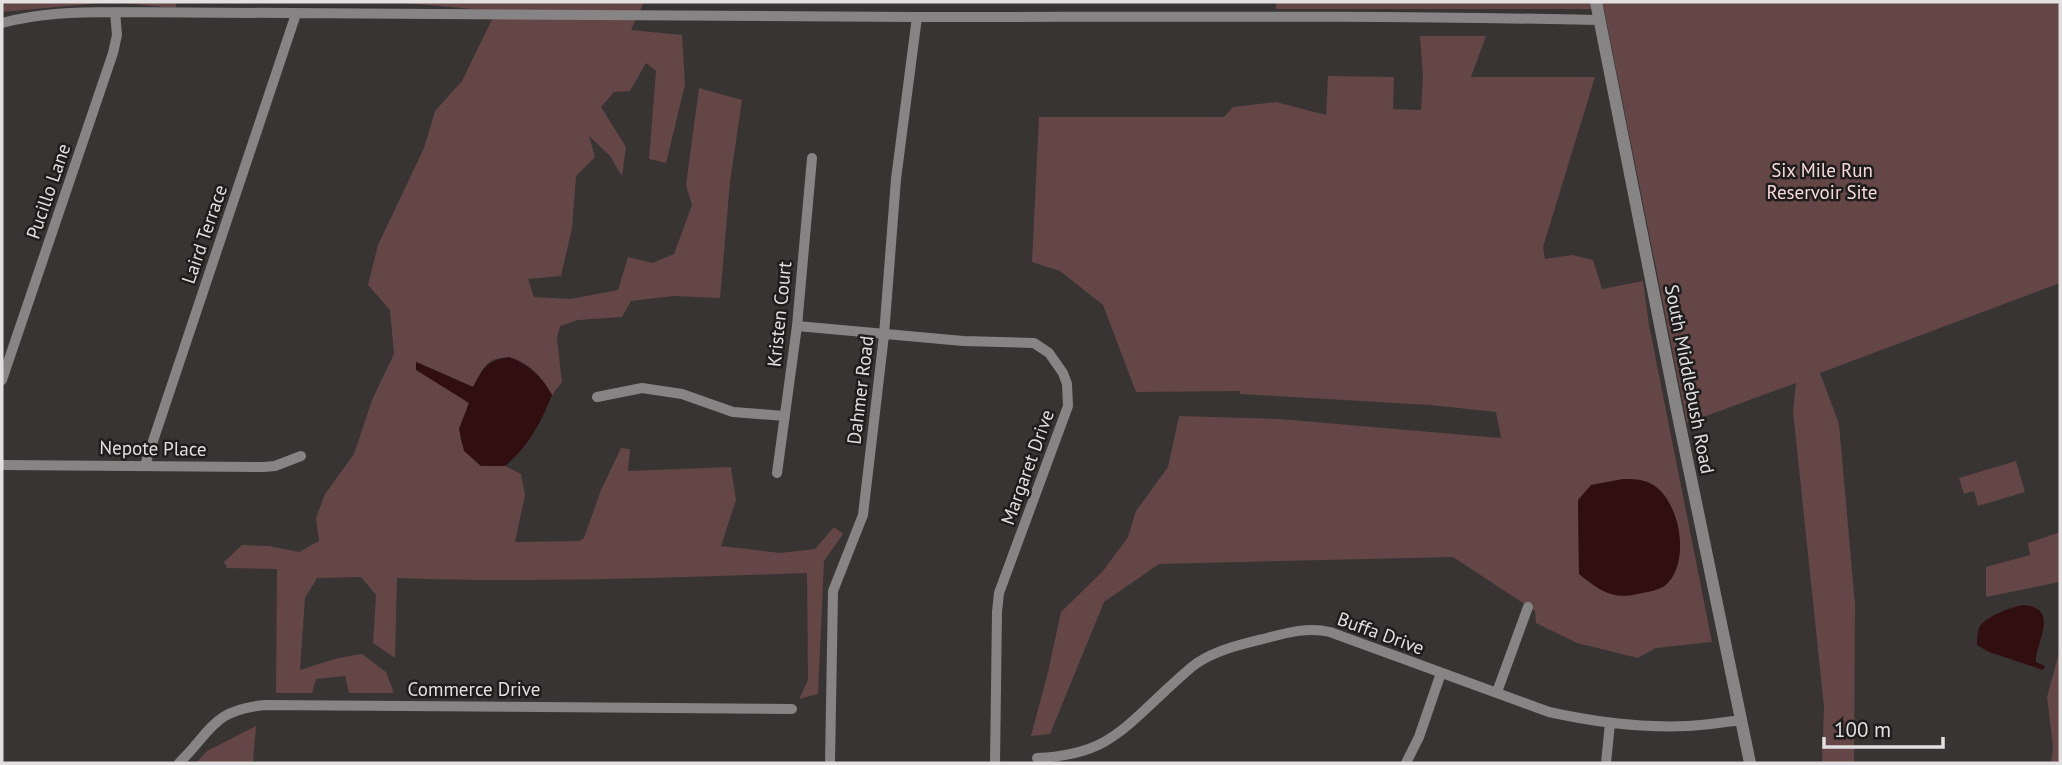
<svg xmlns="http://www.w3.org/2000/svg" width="2062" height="765" font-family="'PT Sans',sans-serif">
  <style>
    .green { fill: #634645; fill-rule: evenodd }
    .water { fill: #310f11 }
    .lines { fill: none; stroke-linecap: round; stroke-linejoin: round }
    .minor { stroke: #868484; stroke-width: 10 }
    .tertiary { stroke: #868484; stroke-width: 12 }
    .labels { text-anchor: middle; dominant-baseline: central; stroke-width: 5; stroke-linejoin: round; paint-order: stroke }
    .park-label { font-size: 19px; fill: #f8d9d9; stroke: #1e1c1c }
    .street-label { font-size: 19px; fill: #e1dfdf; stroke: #1e1c1c }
  </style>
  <rect width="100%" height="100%" fill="#383434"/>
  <path class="green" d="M2,2H176V8L111,2L2,12Z
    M394,2H644L631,30L682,35L685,85L666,163L649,159L656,71L646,63L630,91L614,92L601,107L626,147L622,176L610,156L589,136L595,157L576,176L572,228L561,276L528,279L534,297L571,299L618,290L628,257L652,263L674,254L692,205L686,185L699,88L742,100L730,182L720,298L673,296L631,301L622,317L578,320L560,326L557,338L562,382L552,395C541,375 518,349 493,360C483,364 478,378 473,387L417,362L469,403C457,436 454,442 481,466H505L521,474L525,495L515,542L579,541L584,538L601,490L621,448L630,449L628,471L731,467L736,500L721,546L780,553L815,549L834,527L843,534L824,561L818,694L799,699L808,680L807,573C671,578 534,583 397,578L395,658L373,643L376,595L361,577L317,578L305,598L300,670L338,658L362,654L386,672L394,693H349L345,676L316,679L312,693H276L277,569L227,568L224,562L242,545L269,546L299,552L319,541L316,518L325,494L354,454L372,400L394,354L390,310L368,285L378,245L424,148L435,111L462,81L496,11Z
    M1361,2H2060V283L1820,373L1839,424L1855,604L1854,763H1822L1824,707L1793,411L1796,383L1687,423L1604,9H1276V3Z
    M1420,36H1486L1471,77H1595L1543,247L1545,259L1572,255L1593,260L1602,289L1643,281L1649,325L1712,642L1656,648L1638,658L1577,643L1536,623L1535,611L1453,557L1159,564L1104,602L1050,734L1031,736L1048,672L1061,612L1103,571L1128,537L1136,511L1168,467L1179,416L1279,419L1501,438L1496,412L1430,405L1240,394V391L1136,392L1103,305L1060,271L1032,262L1039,117H1224L1233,107L1276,102L1326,115L1328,76L1394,77L1393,109L1421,110L1423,77ZM1646,481L1660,491L1669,503L1670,580L1662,587L1652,591L1579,574L1578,500Z
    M2016,461L2025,492L1978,506L1974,491L1964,494L1959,478Z
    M2060,532V580L2059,582L1986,597V567L2030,555L2028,543Z
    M2060,649V763H2051L2053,746L2047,697Z
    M256,726L253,763H196L207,751Z"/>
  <path class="water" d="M509,357C529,365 541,375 552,395C541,423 528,447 505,466H481L464,451L459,429L469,403L416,370V362L473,387C484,367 486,361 509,357Z
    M1623,479C1629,479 1638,479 1644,481C1680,490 1694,566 1663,587C1657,590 1649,592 1642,593C1613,601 1600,591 1579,574L1578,500L1591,485Z
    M2023,605C2062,607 2034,645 2036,662L2045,666L2043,670L1989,652L1977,645C1977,640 1977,633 1979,628C1984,617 2011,607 2023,605Z"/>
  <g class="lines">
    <path class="minor" d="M2,23C39,13 76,12 115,12C381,15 647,17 913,17C1142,17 1371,15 1599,20
      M797,326L963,341L1034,343L1049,353L1063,373L1067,384L1068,406L999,593L997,612L995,763
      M2,380L113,53L117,35L115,12
      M597,397L642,388L682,394L733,412L785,416
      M2,465L264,467L275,466L301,456
      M145,465L296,14
      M777,473L797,326L812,158
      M1497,692L1528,607
      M1037,758C1103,755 1120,733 1165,691C1176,681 1186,671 1197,663C1219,649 1243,644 1267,638C1289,632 1309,627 1330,632L1549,712C1594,722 1642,728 1688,726C1706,725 1724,722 1742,720
      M179,763C212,731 212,710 265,705L792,709
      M830,763L833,591L863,515L884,335L896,179L917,17
      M1406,763L1419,737L1441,673
      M1606,763L1610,723"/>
    <path class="tertiary" d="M1596,2L1677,411L1750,763"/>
  </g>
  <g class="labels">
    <g class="park-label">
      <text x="1822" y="170">Six Mile Run<tspan x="1822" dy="22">Reservoir Site</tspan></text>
    </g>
    <g class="street-label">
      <text transform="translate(48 191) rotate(-71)">Pucillo Lane</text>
      <text transform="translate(204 234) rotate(-71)">Laird Terrace</text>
      <text transform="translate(779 314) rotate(-84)">Kristen Court</text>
      <text transform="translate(1690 379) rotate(79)">South Middlebush Road</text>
      <text transform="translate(860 390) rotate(-83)">Dahmer Road</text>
      <text transform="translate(153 448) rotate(1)">Nepote Place</text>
      <text transform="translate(1027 467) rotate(-70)">Margaret Drive</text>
      <text transform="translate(1381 633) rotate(20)">Buffa Drive</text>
      <text x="474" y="689">Commerce Drive</text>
    </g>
  </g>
  <rect width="2062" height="765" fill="none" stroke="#e1dfdf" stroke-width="7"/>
  <path d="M1824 737v10h119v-10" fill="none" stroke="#e1dfdf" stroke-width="3.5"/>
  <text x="1834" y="737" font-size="21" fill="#e1dfdf" stroke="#1e1c1c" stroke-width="5" paint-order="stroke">100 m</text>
</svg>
